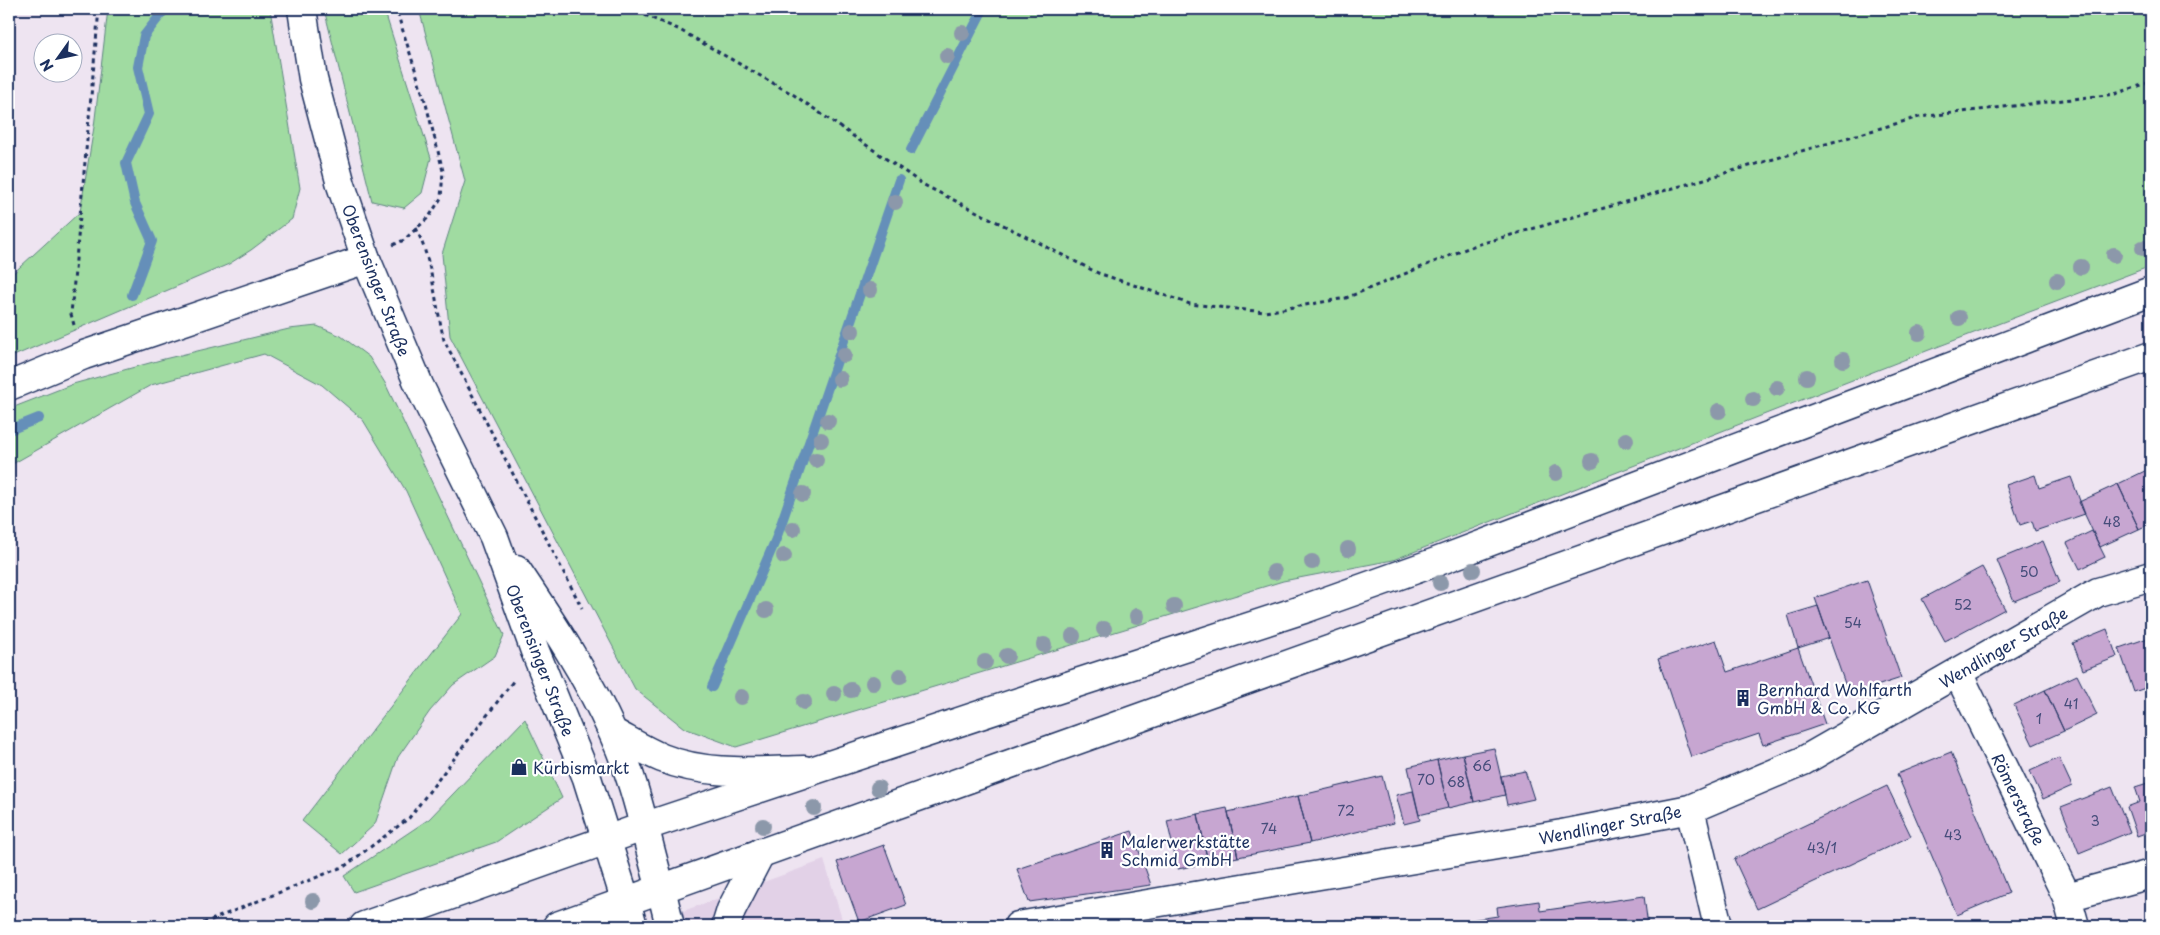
<svg xmlns="http://www.w3.org/2000/svg" width="2160" height="935" font-family="'Playpen Sans',sans-serif">
  <style>
    .built { fill: #e2d1e7 }
    .green { fill: #a0dba1; stroke: #5e8580 }
    .lines { fill: none; stroke-linecap: round; stroke-linejoin: round }
    .stream { stroke: #658fb9; stroke-width: 10 }
    .building { fill: #c7a6d1; stroke: #1b2f5e }
    .street-casing { stroke: #1b2f5e; stroke-width: 31 }
    .secondary-casing { stroke: #1b2f5e; stroke-width: 31 }
    .primary-casing { stroke: #1b2f5e; stroke-width: 31 }
    .path { stroke: #1b2f5e; stroke-width: 3; stroke-dasharray: 4 4; stroke-linecap: butt }
    .street { stroke: #fff; stroke-width: 28 }
    .secondary { stroke: #fff; stroke-width: 28 }
    .primary { stroke: #fff; stroke-width: 28 }
    .tree { fill: #8c98aa }
    .labels { text-anchor: middle; dominant-baseline: central; stroke-width: 4.5; stroke-linejoin: round; paint-order: stroke }
    .number-label { font-size: 14px; fill: #464d7b }
    .street-label { font-size: 16px; fill: #1b2f5e; stroke: #fff }
    .poi-label { font-size: 16px; fill: #1b2f5e; stroke: #fff; text-anchor: start }
  </style>
  <rect width="100%" height="100%" fill="#eee4f1"/>
  <filter id="ink" filterUnits="userSpaceOnUse"><feTurbulence type="fractalNoise" baseFrequency=".02" numOctaves="2"/><feDisplacementMap in="SourceGraphic" scale="10" xChannelSelector="R" yChannelSelector="G"/><feConvolveMatrix kernelMatrix="1 2 1 2 8 2 1 2 1" color-interpolation-filters="sRGB"/></filter>
  <g filter="url(#ink)">
    <path class="built" d="M824,860L844,926H642Z"/>
    <path class="green" d="M108,9H270L300,188L292,219L251,250L229,264L9,358V277L80,212L94,127Z
      M324,9H384L431,158L422,193L404,208L372,201Z
      M419,9H2151V266L1929,350L1393,560L1283,581L736,747L684,728L635,689L450,336L442,254L465,181Z
      M317,326L341,336L369,357L385,383L504,635L495,656L453,685L430,711L398,757L375,824L342,854L302,821L462,614L406,491L363,420L322,385L264,354L151,385L9,466V409L73,384L164,359L289,329Z
      M525,719L562,798L496,842L354,892L344,876L429,819Z"/>
    <g class="lines">
      <path class="stream" d="M911,150L983,9
        M132,295L152,241L135,203L126,163L149,114L138,67L144,36L165,9
        M9,430L39,418
        M712,687L776,539L899,180"/>
    </g>
    <path class="building" d="M2151,468V523L2139,529L2118,484Z
      M2035,475L2039,488L2071,477L2085,514L2035,531L2032,521L2020,525L2006,485Z
      M2118,484L2139,529L2100,547L2079,502Z
      M2092,531L2105,557L2080,569L2067,543Z
      M2043,541L2060,582L2014,601L1997,560Z
      M1982,567L2005,609L1945,641L1922,599Z
      M1867,580L1901,678L1849,695L1815,598Z
      M1818,606L1829,638L1798,648L1788,615Z
      M2107,629L2117,657L2083,670L2073,643Z
      M2151,637V686L2134,692L2119,648Z
      M1716,640L1727,672L1798,648L1825,724L1763,745L1759,734L1691,757L1658,659Z
      M2077,675L2097,715L2064,731L2045,690Z
      M2045,690L2064,731L2033,745L2014,705Z
      M1494,748L1505,795L1474,802L1463,754Z
      M1951,752L2009,893L1957,915L1897,774Z
      M1463,754L1474,802L1448,808L1437,760Z
      M2059,758L2072,786L2043,799L2030,771Z
      M1437,760L1448,808L1419,815L1408,767Z
      M1525,771L1534,799L1507,805L1501,776Z
      M1382,776L1394,823L1310,843L1298,796Z
      M2151,782V831L2137,836L2127,807L2140,802L2135,787Z
      M1887,786L1911,836L1757,909L1734,859Z
      M2112,787L2130,832L2079,853L2061,807Z
      M1413,791L1420,820L1404,824L1396,795Z
      M1298,796L1310,843L1238,857L1228,812Z
      M1227,808L1238,857L1208,863L1198,814Z
      M1198,814L1208,863L1178,869L1167,821Z
      M1132,831L1151,885L1029,902L1017,869Z
      M884,845L906,905L859,922L837,862Z
      M1644,896L1648,926H1428L1498,916L1497,907L1539,901L1540,911Z"/>
    <g class="lines">
      <g class="street-casing">
        <path id="street" d="M9,386L84,355L366,259
          M1958,673L2067,897L2075,926
          M1690,809L1718,926
          M661,889L670,926
          M2067,897L2151,874
          M626,902L633,926
          M726,926L731,910L761,852
          M1018,926L1562,834L1690,809L1803,761L2098,592L2151,576"/>
      </g>
      <g class="secondary-casing">
        <path id="secondary" d="M302,9L313,79L341,185L366,259L419,385L494,537L535,651L587,778L626,902
          M516,569C551,621 587,675 613,733C636,782 646,838 661,889
          M614,733C629,741 645,751 662,758C707,776 757,771 804,770"/>
      </g>
      <g class="primary-casing">
        <path id="primary" d="M364,926L643,827L1034,697L1304,609L1436,562L2151,291
          M557,926L2151,356"/>
      </g>
      <path class="path" d="M630,9L678,29L794,95L924,185L1098,273L1190,304L1265,312L1346,298L1473,246L1919,117L2115,94L2151,82
        M416,228C433,264 435,302 444,340L582,608
        M393,245L404,240L429,217L441,198L443,171L426,104L396,9
        M74,325L71,314L99,9
        M196,926L345,866L409,818L514,680"/>
      <use href="#street" class="street"/>
      <use href="#secondary" class="secondary"/>
      <use href="#primary" class="primary"/>
    </g>
    <g class="tree">
      <circle cx="962" cy="33" r="8"/>
      <circle cx="947" cy="56" r="8"/>
      <circle cx="895" cy="202" r="8"/>
      <circle cx="2143" cy="248" r="8"/>
      <circle cx="2114" cy="255" r="8"/>
      <circle cx="2081" cy="267" r="8"/>
      <circle cx="2057" cy="281" r="8"/>
      <circle cx="870" cy="290" r="8"/>
      <circle cx="1959" cy="318" r="8"/>
      <circle cx="852" cy="331" r="8"/>
      <circle cx="1919" cy="333" r="8"/>
      <circle cx="844" cy="355" r="8"/>
      <circle cx="1843" cy="360" r="8"/>
      <circle cx="1807" cy="377" r="8"/>
      <circle cx="840" cy="379" r="8"/>
      <circle cx="1777" cy="388" r="8"/>
      <circle cx="1753" cy="399" r="8"/>
      <circle cx="1719" cy="411" r="8"/>
      <circle cx="828" cy="421" r="8"/>
      <circle cx="821" cy="440" r="8"/>
      <circle cx="1626" cy="440" r="8"/>
      <circle cx="816" cy="460" r="8"/>
      <circle cx="1592" cy="461" r="8"/>
      <circle cx="1556" cy="473" r="8"/>
      <circle cx="803" cy="494" r="8"/>
      <circle cx="793" cy="529" r="8"/>
      <circle cx="1348" cy="549" r="8"/>
      <circle cx="784" cy="556" r="8"/>
      <circle cx="1312" cy="562" r="8"/>
      <circle cx="1473" cy="570" r="8"/>
      <circle cx="1274" cy="572" r="8"/>
      <circle cx="1440" cy="583" r="8"/>
      <circle cx="1174" cy="606" r="8"/>
      <circle cx="766" cy="610" r="8"/>
      <circle cx="1137" cy="616" r="8"/>
      <circle cx="1104" cy="629" r="8"/>
      <circle cx="1073" cy="636" r="8"/>
      <circle cx="1044" cy="645" r="8"/>
      <circle cx="1007" cy="656" r="8"/>
      <circle cx="985" cy="662" r="8"/>
      <circle cx="900" cy="676" r="8"/>
      <circle cx="873" cy="683" r="8"/>
      <circle cx="851" cy="690" r="8"/>
      <circle cx="834" cy="694" r="8"/>
      <circle cx="741" cy="697" r="8"/>
      <circle cx="804" cy="702" r="8"/>
      <circle cx="878" cy="788" r="8"/>
      <circle cx="814" cy="808" r="8"/>
      <circle cx="763" cy="826" r="8"/>
      <circle cx="313" cy="901" r="8"/>
    </g>
  </g>
  <defs>
    <g id="building-bare" transform="scale(1.35)"><path d="M-4-6H4V6H1V3H-1V6H-4ZM-2.5-4.3h1.7v1.8h-1.7ZM.8-4.3h1.7v1.8H.8ZM-2.5-1h1.7V.8h-1.7ZM.8-1h1.7V.8H.8Z" fill="#1b2f5e" stroke="#fff" stroke-width="2.5" paint-order="stroke"/></g>
    <g id="shop-bare" transform="scale(1.35)"><path d="M-5-2.5h2.3a2.7 3.5 0 0 1 5.4 0H5L5.5 6h-11ZM-1.5-2.5h3a1.5 2.3 0 0 0-3 0Z" fill="#1b2f5e" stroke="#fff" stroke-width="2.5" paint-order="stroke"/></g>
  </defs>
  <g fill-rule="evenodd">
    <use href="#building-bare" x="1743" y="698"/>
    <use href="#shop-bare" x="519" y="767"/>
    <use href="#building-bare" x="1107" y="850"/>
  </g>
  <g class="labels">
    <g class="number-label">
      <text x="2112" y="521">48</text>
      <text x="2029" y="571">50</text>
      <text x="1963" y="604">52</text>
      <text x="1853" y="622">54</text>
      <text x="2071" y="703">41</text>
      <text x="2039" y="718">1</text>
      <text x="1482" y="765">66</text>
      <text x="1426" y="779">70</text>
      <text x="1456" y="781">68</text>
      <text x="1346" y="810">72</text>
      <text x="2095" y="820">3</text>
      <text x="1269" y="828">74</text>
      <text x="1953" y="834">43</text>
      <text x="1822" y="847">43/1</text>
    </g>
    <g class="street-label">
      <text transform="translate(377 280) rotate(69)">Oberensinger Straße</text>
      <text transform="translate(2003 647) rotate(-30)">Wendlinger Straße</text>
      <text transform="translate(541 660) rotate(69)">Oberensinger Straße</text>
      <text transform="translate(2019 799) rotate(64)">Römerstraße</text>
      <text transform="translate(1610 824) rotate(-11)">Wendlinger Straße</text>
    </g>
    <g class="poi-label">
      <text x="1757" y="689">Bernhard Wohlfarth<tspan x="1757" dy="18">GmbH &amp; Co. KG</tspan></text>
      <text x="533" y="767">Kürbismarkt</text>
      <text x="1121" y="841">Malerwerkstätte<tspan x="1121" dy="18">Schmid GmbH</tspan></text>
    </g>
  </g>
  <rect width="2160" height="935" fill="none" stroke="#fff" stroke-width="30"/>
  <rect x="15" y="15" width="2130" height="905" fill="none" stroke="#1b2f5e" stroke-width="2" filter="url(#ink)"/>
  <g transform="translate(58 58) rotate(237)"><circle r="24" fill="#ffffff" stroke="#a4acbf"/>
  <path d="M0-4L9 19L0 12L-9 19Z" fill="#1b2f5e"/>
  <text y="-8" font-size="14" font-weight="bold" text-anchor="middle" fill="#1b2f5e">N</text>
  </g>
</svg>
